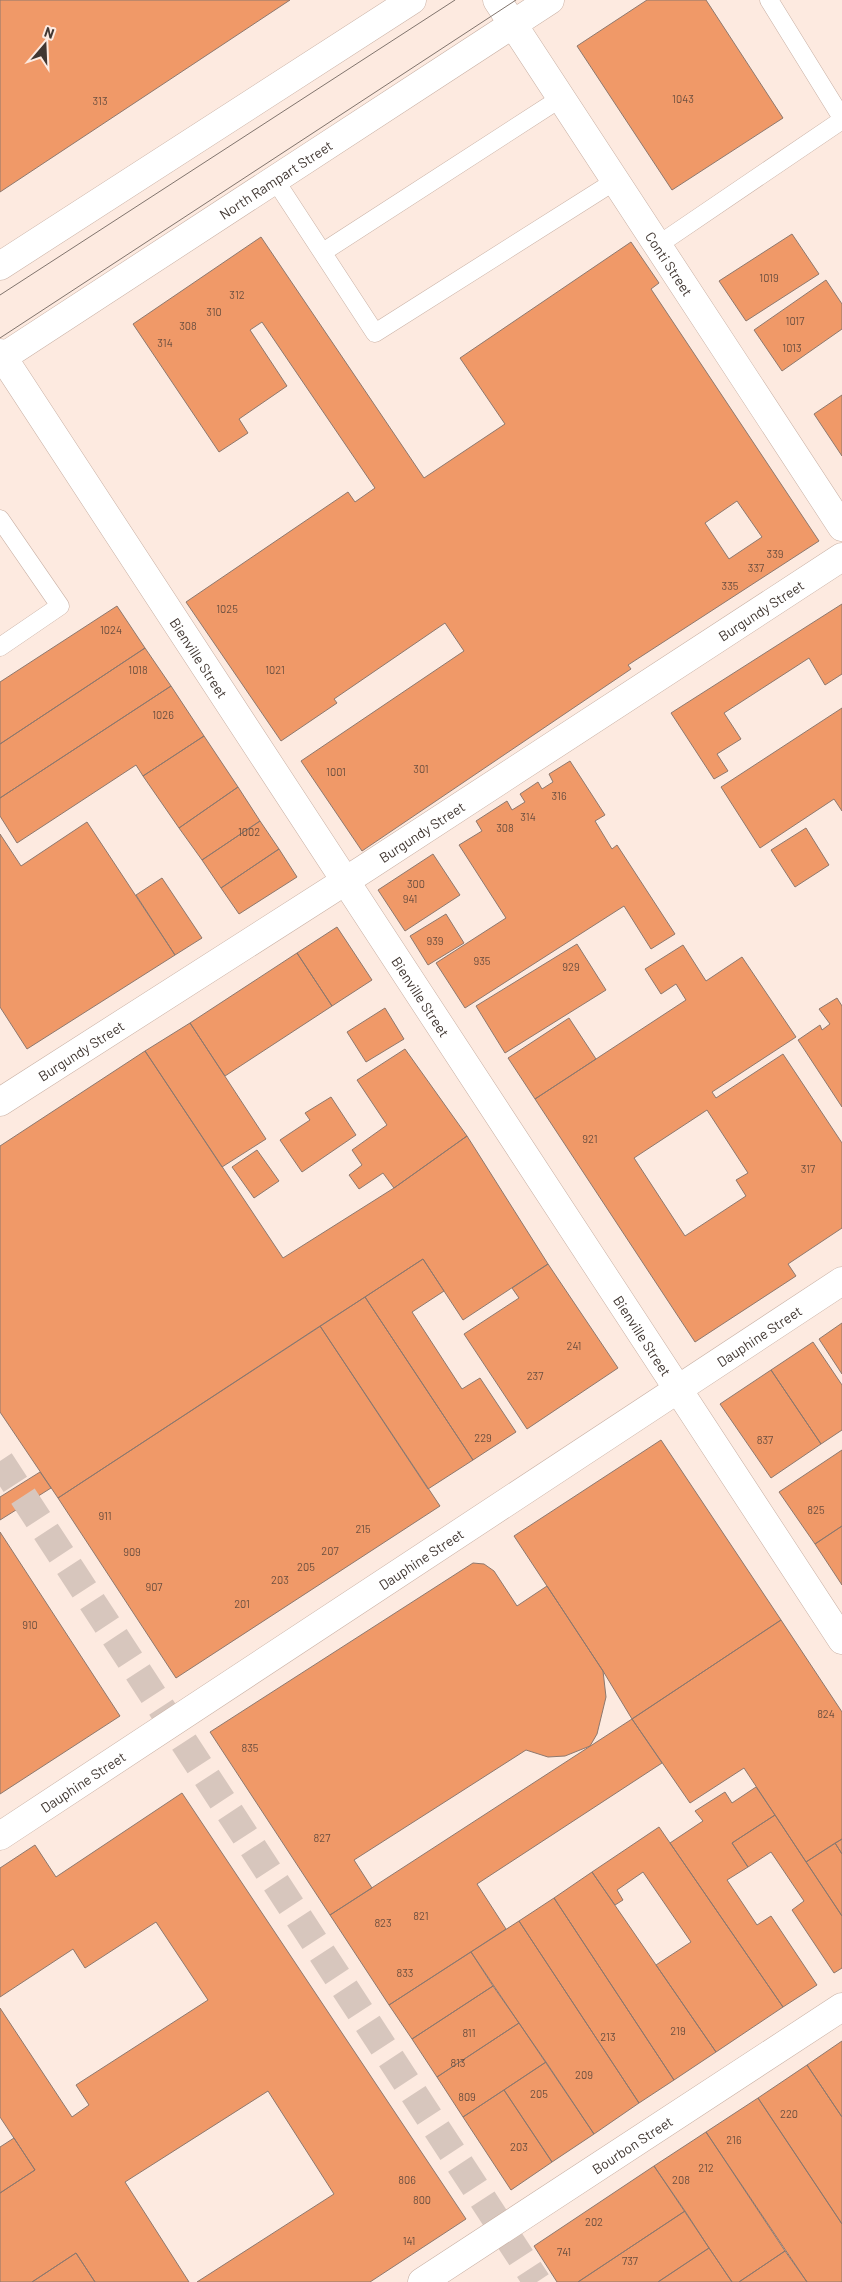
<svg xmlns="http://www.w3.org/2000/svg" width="842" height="2282" font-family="Barlow,sans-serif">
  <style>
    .building { fill: #f09968; stroke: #8e786d; fill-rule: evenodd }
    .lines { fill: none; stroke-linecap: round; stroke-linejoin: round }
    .minor-tunnel { stroke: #d7c6bd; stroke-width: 28; stroke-dasharray: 28 14; stroke-linecap: butt }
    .service-casing { stroke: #c9b1a5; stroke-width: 19 }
    .minor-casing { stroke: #c9b1a5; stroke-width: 29 }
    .secondary-casing { stroke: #c9b1a5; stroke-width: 29 }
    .service { stroke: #fff; stroke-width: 18 }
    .minor { stroke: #fff; stroke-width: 28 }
    .secondary { stroke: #fff; stroke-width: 28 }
    .tram { stroke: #81746d; stroke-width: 1 }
    .labels { text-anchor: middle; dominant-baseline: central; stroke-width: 4; stroke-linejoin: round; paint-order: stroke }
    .number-label { font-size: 11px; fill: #6d5040 }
    .street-label { font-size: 14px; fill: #413732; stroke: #fdeae0 }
  </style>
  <rect width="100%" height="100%" fill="#fdeae0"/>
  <path class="building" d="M0,0H290L0,192Z
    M647,0H706L783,118L672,190L577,46Z
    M792,234L819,274L746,321L719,281Z
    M261,237L424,478L505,424L460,358L631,242L659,283L651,289L819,541L628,665L631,669L362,851L301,761L464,651L445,623L334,699L337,703L281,741L186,602L348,492L355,502L375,488L262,322L250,330L287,386L239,419L248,433L219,452L133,324ZM737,501L762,537L729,559L705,523Z
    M826,280L842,304V329L782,371L754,330Z
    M842,395V456L814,414Z
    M842,604V674L825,685L809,658L724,713L741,739L717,754L728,771L714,779L671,713Z
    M117,606L145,648L0,744V682Z
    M145,648L171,686L0,798V744Z
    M171,686L204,736L143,776L136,765L17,843L0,816V798Z
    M842,708V811L834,799L760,848L721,787Z
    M204,736L238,787L179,828L143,776Z
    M570,761L605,815L595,821L612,849L617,845L675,934L651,949L624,906L465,1008L436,963L506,918L459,845L482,831L476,821L507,801L512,810L525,802L520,794L538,782L542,789L553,782L549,774Z
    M238,787L260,821L202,860L179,828Z
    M260,821L279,849L221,888L202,860Z
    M87,822L175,955L27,1049L0,1007V834L21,866Z
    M806,828L829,865L795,887L771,850Z
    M279,849L297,877L239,914L221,888Z
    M433,854L460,895L405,931L378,890Z
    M162,878L202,938L175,955L136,895Z
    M446,914L464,943L428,965L410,936Z
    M337,927L372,980L332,1006L297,953Z
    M577,944L606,990L505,1053L476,1006Z
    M683,945L706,981L742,957L796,1037L712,1092L716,1098L783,1054L842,1143V1228L788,1264L796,1276L695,1342L535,1099L686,1000L676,984L661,994L645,969ZM707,1110L748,1173L736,1180L746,1196L685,1236L634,1158Z
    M297,953L332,1006L225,1076L190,1023Z
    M837,998L842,1006V1107L798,1040L820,1025L822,1030L830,1024L819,1009Z
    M385,1008L404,1039L366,1062L347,1032Z
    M569,1018L596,1059L535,1099L508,1058Z
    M190,1023L266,1139L222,1167L145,1051Z
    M405,1049L467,1136L394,1188L383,1173L359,1189L349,1175L362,1165L352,1150L387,1125L357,1080Z
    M145,1051L283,1258L394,1188L467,1136L548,1264L463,1320L423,1259L58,1498L0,1412V1146Z
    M331,1097L356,1135L302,1172L280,1140L310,1120L305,1113Z
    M257,1150L279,1181L254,1198L232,1167Z
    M423,1259L444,1291L412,1312L462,1389L480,1378L516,1432L473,1460L365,1297Z
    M548,1264L618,1368L527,1429L464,1334L519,1298L512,1288Z
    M365,1297L473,1460L428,1489L320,1326Z
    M842,1323V1374L819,1339Z
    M320,1326L440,1506L176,1678L58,1498Z
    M813,1342L842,1385V1430L821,1444L771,1370Z
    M771,1370L821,1444L771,1478L720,1404Z
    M661,1440L781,1620L632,1719L603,1671L514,1536Z
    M842,1450V1526L815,1544L779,1492Z
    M40,1472L51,1488L0,1520V1497Z
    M842,1526V1585L815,1544Z
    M0,1532L120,1716L0,1794Z
    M473,1563L484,1564L494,1571L517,1606L547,1586L603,1671L606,1697L597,1734L590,1746L565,1756L548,1757L526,1750L354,1860L372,1888L330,1915L210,1732Z
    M781,1620L842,1712V1839L806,1862L744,1768L690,1803L632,1719Z
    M632,1719L662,1763L477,1884L506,1929L389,2005L330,1915Z
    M756,1787L775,1815L732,1843L748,1867L727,1880L757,1925L771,1916L817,1985L783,2007L670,1843L703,1821L695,1811L725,1792L732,1803Z
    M182,1793L466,2219L370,2282H197L334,2194L268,2091L125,2182L189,2282H95L76,2253L32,2282H0V2193L35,2170L0,2117V2008L72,2117L89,2105L76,2085L208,2000L156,1922L85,1968L73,1949L0,1997V1868L35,1845L56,1877Z
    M775,1815L842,1916V1968L834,1973L792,1910L804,1901L771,1852L748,1867L732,1843Z
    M659,1827L783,2007L716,2052L656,1965L691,1942L643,1872L617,1890L623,1900L615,1905L592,1872Z
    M842,1839V1854L835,1843Z
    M835,1843L842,1854V1916L806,1862Z
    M592,1872L716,2052L674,2080L554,1898Z
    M554,1898L674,2080L639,2103L519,1921Z
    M519,1921L639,2103L594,2134L471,1952Z
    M471,1952L493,1986L412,2039L389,2005Z
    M493,1986L519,2023L437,2077L412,2039Z
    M519,2023L546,2062L463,2117L437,2077Z
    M842,2041V2117L807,2065Z
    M546,2062L594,2134L552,2162L504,2090Z
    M807,2065L842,2117V2224L758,2098Z
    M504,2090L552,2162L511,2190L463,2117Z
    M758,2098L842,2224V2282H807L706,2132Z
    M706,2132L785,2251L739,2282H732L654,2166Z
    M14,2138L35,2170L0,2193V2147Z
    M654,2166L685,2211L578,2282H557L534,2246Z
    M685,2211L709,2248L658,2282H578Z
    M709,2248L732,2282H658Z
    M785,2251L807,2282H739Z
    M76,2253L95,2282H32Z"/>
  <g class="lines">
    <path class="minor-tunnel" d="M0,1461L537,2282"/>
    <g class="service-casing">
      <path id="service" d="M769,0L842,118
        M275,180L375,333L615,181
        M658,245L842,120
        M323,252L561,98
        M0,519L60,606L0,647"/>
    </g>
    <g class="minor-casing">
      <g id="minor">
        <path id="s1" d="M497,0L842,527"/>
        <path id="s2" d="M0,353L842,1640"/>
        <path id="s3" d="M0,1102L364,869L842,557"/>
        <path id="s4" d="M0,1836L842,1281"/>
        <path id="s5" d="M422,2282L842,2007"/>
      </g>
    </g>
    <g class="secondary-casing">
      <g id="secondary">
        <path d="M0,266L412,0"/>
        <path id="s6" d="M0,359L550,0"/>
      </g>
    </g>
    <use href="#service" class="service"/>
    <use href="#minor" class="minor"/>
    <use href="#secondary" class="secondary"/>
    <path class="tram" d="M0,295L455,0
      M0,338L516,0"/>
  </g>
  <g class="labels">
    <g class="number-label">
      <text x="683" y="98">1043</text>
      <text x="100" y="100">313</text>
      <text x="769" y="277">1019</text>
      <text x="237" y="294">312</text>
      <text x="214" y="311">310</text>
      <text x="795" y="320">1017</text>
      <text x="188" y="325">308</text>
      <text x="165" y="342">314</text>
      <text x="792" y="347">1013</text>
      <text x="775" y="553">339</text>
      <text x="756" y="567">337</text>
      <text x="730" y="585">335</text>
      <text x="227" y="608">1025</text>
      <text x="111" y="629">1024</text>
      <text x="138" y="669">1018</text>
      <text x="275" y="669">1021</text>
      <text x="163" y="714">1026</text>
      <text x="421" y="768">301</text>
      <text x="336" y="771">1001</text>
      <text x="559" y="795">316</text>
      <text x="528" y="816">314</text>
      <text x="505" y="827">308</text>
      <text x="249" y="831">1002</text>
      <text x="416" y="883">300</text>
      <text x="410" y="898">941</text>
      <text x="435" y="940">939</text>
      <text x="482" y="960">935</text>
      <text x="571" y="966">929</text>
      <text x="590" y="1138">921</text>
      <text x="808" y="1168">317</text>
      <text x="574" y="1345">241</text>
      <text x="535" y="1375">237</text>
      <text x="483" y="1437">229</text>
      <text x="765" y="1439">837</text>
      <text x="816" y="1509">825</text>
      <text x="105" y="1515">911</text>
      <text x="363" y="1528">215</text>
      <text x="330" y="1550">207</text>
      <text x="132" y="1551">909</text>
      <text x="306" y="1566">205</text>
      <text x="280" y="1579">203</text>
      <text x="154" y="1586">907</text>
      <text x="242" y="1603">201</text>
      <text x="30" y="1624">910</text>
      <text x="826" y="1713">824</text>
      <text x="250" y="1747">835</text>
      <text x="322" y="1837">827</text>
      <text x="421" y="1915">821</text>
      <text x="383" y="1922">823</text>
      <text x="405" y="1972">833</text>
      <text x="678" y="2030">219</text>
      <text x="469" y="2032">811</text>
      <text x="608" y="2036">213</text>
      <text x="458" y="2062">813</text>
      <text x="584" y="2074">209</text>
      <text x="539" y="2093">205</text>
      <text x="467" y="2096">809</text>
      <text x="789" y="2113">220</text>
      <text x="734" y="2139">216</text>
      <text x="519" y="2146">203</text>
      <text x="706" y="2167">212</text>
      <text x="407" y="2179">806</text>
      <text x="681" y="2179">208</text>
      <text x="422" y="2199">800</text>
      <text x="594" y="2221">202</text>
      <text x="409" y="2240">141</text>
      <text x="564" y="2251">741</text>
      <text x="630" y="2260">737</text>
    </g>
    <g class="street-label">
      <text stroke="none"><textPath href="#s6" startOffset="329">North Rampart Street</textPath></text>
      <text stroke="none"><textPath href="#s1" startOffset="315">Conti Street</textPath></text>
      <text stroke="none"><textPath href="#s3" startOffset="906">Burgundy Street</textPath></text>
      <text stroke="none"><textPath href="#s2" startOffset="364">Bienville Street</textPath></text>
      <text stroke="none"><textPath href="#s3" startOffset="501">Burgundy Street</textPath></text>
      <text stroke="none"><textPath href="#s2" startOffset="769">Bienville Street</textPath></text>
      <text stroke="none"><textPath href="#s3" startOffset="96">Burgundy Street</textPath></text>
      <text stroke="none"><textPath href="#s4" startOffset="909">Dauphine Street</textPath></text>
      <text stroke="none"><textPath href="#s2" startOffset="1174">Bienville Street</textPath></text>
      <text stroke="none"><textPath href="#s4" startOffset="504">Dauphine Street</textPath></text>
      <text stroke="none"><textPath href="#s4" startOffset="99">Dauphine Street</textPath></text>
      <text stroke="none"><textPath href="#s5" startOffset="251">Bourbon Street</textPath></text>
    </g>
  </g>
  <g transform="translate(45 45) rotate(19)" stroke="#fdeae0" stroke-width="4" paint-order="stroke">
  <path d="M0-4L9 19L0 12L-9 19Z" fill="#413732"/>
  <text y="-8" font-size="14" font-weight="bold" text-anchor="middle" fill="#413732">N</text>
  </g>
</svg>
